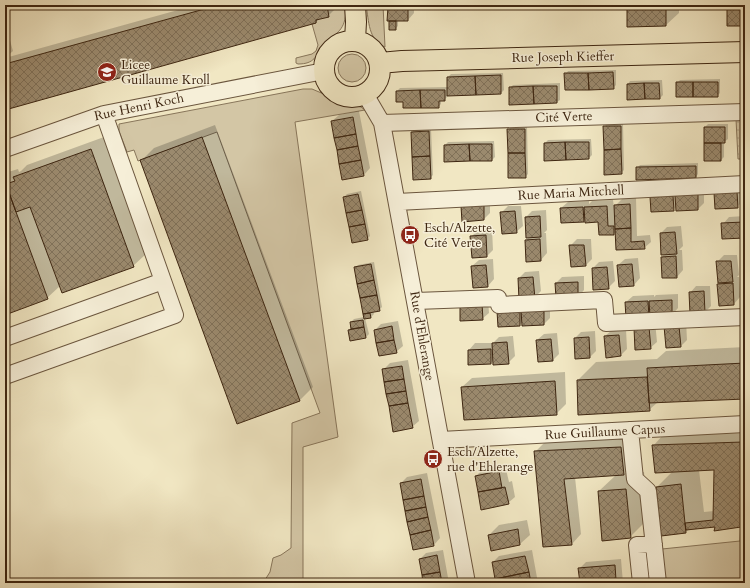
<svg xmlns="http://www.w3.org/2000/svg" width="750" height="588" font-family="Cardo,serif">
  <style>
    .grass { fill: #d3c6a5; stroke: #88765b }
    .park { fill: url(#park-dots); stroke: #88765b }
    .shadow { fill: #0003; fill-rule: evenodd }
    .building { fill: url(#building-cross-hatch); stroke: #3e2611 }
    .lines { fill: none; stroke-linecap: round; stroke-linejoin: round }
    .minor-casing { stroke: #6b563e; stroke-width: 18 }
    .major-casing { stroke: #3e2611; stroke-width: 22 }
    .minor { stroke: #f6efd8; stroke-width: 16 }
    .major { stroke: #f1e7c3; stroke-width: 20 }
    .labels { text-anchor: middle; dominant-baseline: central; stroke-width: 3; stroke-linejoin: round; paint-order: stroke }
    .street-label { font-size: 13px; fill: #3e2611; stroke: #f6efd8 }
    .poi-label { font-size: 13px; fill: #3e2611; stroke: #f6efd8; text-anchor: start }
  </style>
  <defs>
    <pattern id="park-dots" width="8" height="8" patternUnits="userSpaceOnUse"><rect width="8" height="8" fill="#d3c6a5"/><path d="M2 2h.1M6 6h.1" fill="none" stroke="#b6aa8d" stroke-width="1.8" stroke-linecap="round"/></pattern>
    <pattern id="building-cross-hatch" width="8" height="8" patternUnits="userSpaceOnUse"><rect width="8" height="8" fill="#9b8a6e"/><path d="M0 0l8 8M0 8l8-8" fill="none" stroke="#807159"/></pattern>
  </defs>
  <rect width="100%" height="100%" fill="#f1e7c3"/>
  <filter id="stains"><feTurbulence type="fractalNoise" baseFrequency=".005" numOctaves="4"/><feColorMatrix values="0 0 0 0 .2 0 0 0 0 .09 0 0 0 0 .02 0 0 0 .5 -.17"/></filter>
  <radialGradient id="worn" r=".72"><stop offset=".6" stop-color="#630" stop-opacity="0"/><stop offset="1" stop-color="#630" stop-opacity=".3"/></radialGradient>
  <path class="grass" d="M327,5H346C346,30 340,29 325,45C315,56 315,64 298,64L296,63V58L312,54L316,51L318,45L312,24L316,23V20Z
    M366,5H383L385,47C368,40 369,21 366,5Z
    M338 68a14 14 0 1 1 28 0a14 14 0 1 1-28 0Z
    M303,89H312L345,103L361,107L365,110L295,122L338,437L303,447V583H263L270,572L273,558L281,555L291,548L292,423L320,413L217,132L138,161L134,150L127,152L119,131V124Z
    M745,463V583H665L662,549L740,541L743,464Z"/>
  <path class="park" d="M736,119H745V159H738Z"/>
  <path class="shadow" d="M196,5L338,6L328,16L320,18L316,22L5,109V23L13,51L5,58Z
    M391,5H414V13L408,20H398V26L395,29L389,7Z
    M628,5H679V13L666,25L628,26Z
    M616,70V85L613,88L566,74L568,71Z
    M503,73L504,90L501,93L447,95V97L444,100H441V104L438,107L404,101L397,91L400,88L448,87V77L451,74Z
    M720,79V93L717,96L677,83L680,80Z
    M662,80L663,95L660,98L628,84L630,81Z
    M560,83V100L557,102L510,104V88L513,85Z
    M359,111L370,168L364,175L332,121L339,115Z
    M623,123L624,170L621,173L604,127L607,124Z
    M708,124H728V139L724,142V157L721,160L705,127Z
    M215,125L313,387L300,400L238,423L141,161L154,148Z
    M527,126L528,174L525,177L508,130L511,127Z
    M415,129H431L433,175L430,178L412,132Z
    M104,137L146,254L133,266L60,286L47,298L5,314V173L18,169L19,172L21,171L27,165Z
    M591,139L592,155L589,158L545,143L548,140Z
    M494,141L495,157L492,160L445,145L448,142Z
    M698,163V174L696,177L637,168L640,165Z
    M743,186L744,200L737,207L716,208Z
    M704,188V203L698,209L676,207L673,210L651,197L658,191Z
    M361,191L370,236L367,239L344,197L347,194Z
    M636,198L637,236L650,235L651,242L644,248L617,249L616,231L614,234L599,221L586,219L583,221L561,208L568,202L589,201V204L592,201L613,200L614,207L622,199Z
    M490,199V213L484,219L462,206Z
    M508,206H521L523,226L516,232L501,213Z
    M546,210L547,230L544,233H546L547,253L541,260L526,240L529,237L526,217L532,211Z
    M745,216L744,237L723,224L729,217Z
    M681,226L683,246L679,250H682L683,270L677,277H663L662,257L665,253L661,233L667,227Z
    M492,229L493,250L487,256L471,237L478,230Z
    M577,239H591L592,259L586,265L570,246Z
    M724,255H737L739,275L737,277H739L740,297L734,304L720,305L717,262Z
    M638,258L640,278L634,285L618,265L625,259Z
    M493,259L494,279L488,286L472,266L479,260Z
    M613,261L615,281L608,288L593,268L599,262Z
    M374,262L382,307L379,310L373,311L374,314L371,317L365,318L369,334L366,337L349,330L352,328L351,322L354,319L364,317L355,268L358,265Z
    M539,271L541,291L534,298L519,278L525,272Z
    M584,276V290L578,297L556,283L562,277Z
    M696,286H710L711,306L705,312L690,293Z
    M678,294V308L672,315L648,316L626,302L633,296L654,295V297L656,295Z
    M488,299L489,313L482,319L461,320Z
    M550,303V318L544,324L522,322L520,325L498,311Z
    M686,320L687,340L681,346L665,327Z
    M398,321L403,346L396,352L375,330L381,324Z
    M655,321L657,342L650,348L635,328Z
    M626,329L627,349L621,355L605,336L612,330Z
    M595,331L596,351L590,357L576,358L575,338L581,332Z
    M557,333L559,354L553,360L537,340L544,334Z
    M513,336L515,356L508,363L494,360L491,363L469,364V350L475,343H493L499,337Z
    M745,347V398L658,402L649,410L578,380L596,362L657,359L666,351Z
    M408,360L419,421L412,427L383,370L390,363Z
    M565,372L566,404L556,414L462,387L472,378Z
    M745,433V521L740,526H716L689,529L686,532L657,487L673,471L654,445L663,435ZM715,469L714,511L704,512L699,470Z
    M630,438L633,464L625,473L644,472L648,519L630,537L599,491L616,475L575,477L581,534L572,544L535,452L545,442Z
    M505,465L509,482L512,481L515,497L508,503L476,476L482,470Z
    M427,473L440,538L434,545L401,483L407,477Z
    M527,520L530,535L520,544L491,550L489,535L499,525Z
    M443,550L449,583H424L420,559L426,553Z
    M532,550L538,583H497L493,562L499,556Z
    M621,559L623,583H581L579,569L586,562Z"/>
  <path class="building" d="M219,5H327L329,17L316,20V23L5,110V64Z
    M627,5H666V26L627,27Z
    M727,5H745V26H727Z
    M388,7H408V21H387Z
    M389,21H396V30H389Z
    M613,72L614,89L589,90L588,73Z
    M564,73H588L589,90H565Z
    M501,75V94L476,95L475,76Z
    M475,76L476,95L447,96V77Z
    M676,82H693V97H676Z
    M693,82H718V97H693Z
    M644,83L645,99L627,100V84Z
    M644,83H659L660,99H645Z
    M533,86H557V103L534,104Z
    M533,86L534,104L509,105V87Z
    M420,90L421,108H403V102H396V91Z
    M420,90H445V101H439V108H421Z
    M353,117L356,134L334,138L331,121Z
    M603,126H621V149L604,150Z
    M704,127H725V143H704Z
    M507,129H525V153H508Z
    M429,131L430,156L412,157L411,132Z
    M356,134L358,146L337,150L334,138Z
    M202,137L300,401L237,424L140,160Z
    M565,142L566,160L544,161V143Z
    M565,142H589V159L566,160Z
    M704,143H721V161H704Z
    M469,144L470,161L444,162V145Z
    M469,144H492V161H470Z
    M358,146L361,160L339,164L337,150Z
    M91,149L134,267L62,293L30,207L16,212L6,184L15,181L13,177Z
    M621,149L622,174L604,175V150Z
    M508,153H525L526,178H508Z
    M430,156L431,179L413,180L412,157Z
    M361,160L364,176L342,180L339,164Z
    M696,166V178L636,180V167Z
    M5,182L48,299L5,315Z
    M737,192L738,208L715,209L714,193Z
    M358,194L362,210L346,213L343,197Z
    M698,194V210L676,211L675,195Z
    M673,196L674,211L651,212L650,197Z
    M630,204L631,228L615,229L614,205Z
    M484,205V220L462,222L461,206Z
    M607,206L608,226H614V235H599L598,222L585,223L584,207Z
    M583,207L584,222L561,223L560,208Z
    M362,210L365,224L349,227L346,213Z
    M515,211L517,233L502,234L500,212Z
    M540,216L541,237L526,238L525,217Z
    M744,222L745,238L722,239L721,223Z
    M365,224L368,240L352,243L349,227Z
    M631,228V242L644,241L645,249L616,250L615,229Z
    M675,232L677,254L661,255L660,233Z
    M486,235L487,257L472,258L470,236Z
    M540,239L541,261L526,262L525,240Z
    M569,245H584L586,266L571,267Z
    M676,256L677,278H662L661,257Z
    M716,261H731L733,282L718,283Z
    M371,264L374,280L357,284L354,267Z
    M632,264L634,286L619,287L617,265Z
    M486,265L488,287L473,288L471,266Z
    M607,267L609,289L593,290L592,268Z
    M533,277L535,299L519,300L518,278Z
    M374,280L377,295L360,298L357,284Z
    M578,282V298H556L555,283Z
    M733,283L734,305L719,306L717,284Z
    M704,291L705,313L690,314L689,292Z
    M377,295L380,311L363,314L360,298Z
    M672,300V316L650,317L649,301Z
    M648,301L649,317L626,318L625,302Z
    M482,304L483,320L460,321V306Z
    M544,309V325L522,326L521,310Z
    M520,310V326L498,327L497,311Z
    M370,313L371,318L364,319L363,314Z
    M363,320L364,327L351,329L350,322Z
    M392,326L394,340L376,343L374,330Z
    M664,326H679L681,347L666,348Z
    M364,327L366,338L350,341L348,330Z
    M649,327L651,349L635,350L634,328Z
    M619,335L621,356L606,358L604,336Z
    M589,337L590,358L575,359L574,338Z
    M551,339L553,361L538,362L536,340Z
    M394,340L397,353L379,356L376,343Z
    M507,342L509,364L493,365L492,343Z
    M491,349V364L468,365V350Z
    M745,363V399L649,403L647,368Z
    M402,366L404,379L384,382L382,369Z
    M647,377L650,411L578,415L577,380Z
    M404,379L406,391L386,394L384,382Z
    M555,381L557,415L464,420L461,387Z
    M406,391L408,403L389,406L386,394Z
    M408,403L413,428L393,432L389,406Z
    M743,442L741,527L714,531L715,527L686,530L685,523L713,520L714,470L655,473L652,445Z
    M621,447L624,475L564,479L572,545L543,547L534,451Z
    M499,471L502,488L478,492L475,476Z
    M421,479L424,496L403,500L400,483Z
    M681,484L686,533L661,536L656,487Z
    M505,487L509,504L481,510L478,492Z
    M626,489L631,538L602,541L598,491Z
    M424,496L426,507L405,511L403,500Z
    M426,507L428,517L407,522L405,511Z
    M428,517L431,530L410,535L407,522Z
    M518,529L520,545L491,551L488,535Z
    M431,530L434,546L413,550L410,535Z
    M437,555L440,572L422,575L419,559Z
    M525,556L529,572L495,579L492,562Z
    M615,565L616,580L580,583L578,568Z
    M440,572L442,583H423L422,575Z
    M529,572L531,583H496L495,579Z
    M616,580V583H584Z"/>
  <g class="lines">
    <g class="minor-casing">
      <path id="minor" d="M365,94L382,123L467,583
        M382,123L745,112
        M5,149L104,114L324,71
        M397,202L745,184
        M416,301L498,298L499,305L604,300L606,323L745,317
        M5,338L163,281L104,114
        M5,376L175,315L163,281
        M630,430L635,479L648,491L658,583
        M441,440L745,424
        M641,583L637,545L654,544"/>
    </g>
    <g class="major-casing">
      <path id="major" d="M355,40L356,22L355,5
        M324 69a28 28 0 1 1 56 0a28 28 0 1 1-56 0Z
        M380,63L402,61L745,52"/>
    </g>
    <use href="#minor" class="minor"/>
    <use href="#major" class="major"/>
  </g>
  <defs>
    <g id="school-disc" transform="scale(1)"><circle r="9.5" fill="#8f2418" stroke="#f6efd8"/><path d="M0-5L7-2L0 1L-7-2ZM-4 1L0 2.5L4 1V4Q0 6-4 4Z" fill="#fff"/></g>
    <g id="bus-disc" transform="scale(1)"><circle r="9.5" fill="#8f2418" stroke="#f6efd8"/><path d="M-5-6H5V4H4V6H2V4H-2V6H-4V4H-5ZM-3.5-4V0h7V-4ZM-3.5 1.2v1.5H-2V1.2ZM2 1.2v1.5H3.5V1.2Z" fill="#fff"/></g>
  </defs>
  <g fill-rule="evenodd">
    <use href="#school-disc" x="107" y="72"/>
    <use href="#bus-disc" x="410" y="235"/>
    <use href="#bus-disc" x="433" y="459"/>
  </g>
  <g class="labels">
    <g class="street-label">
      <text transform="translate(563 57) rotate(-1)">Rue Joseph Kieffer</text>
      <text transform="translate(139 107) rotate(-12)">Rue Henri Koch</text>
      <text transform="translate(564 117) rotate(-2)">Cité Verte</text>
      <text transform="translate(571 193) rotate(-3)">Rue Maria Mitchell</text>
      <text transform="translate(422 336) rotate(80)">Rue d'Ehlerange</text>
      <text transform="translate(605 432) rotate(-3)">Rue Guillaume Capus</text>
    </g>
    <g class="poi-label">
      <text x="121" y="65">Licee<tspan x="121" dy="15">Guillaume Kroll</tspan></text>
      <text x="424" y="228">Esch/Alzette,<tspan x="424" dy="15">Cité Verte</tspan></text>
      <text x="447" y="452">Esch/Alzette,<tspan x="447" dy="15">rue d'Ehlerange</tspan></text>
    </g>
  </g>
  <rect width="750" height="588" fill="none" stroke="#f1e7c3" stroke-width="20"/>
  <rect x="6" y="6" width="738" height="576" fill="none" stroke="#3e2611" stroke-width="2"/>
  <rect x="10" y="10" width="730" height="568" fill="none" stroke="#3e2611"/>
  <rect width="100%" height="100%" filter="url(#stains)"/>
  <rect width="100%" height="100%" fill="url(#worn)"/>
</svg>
